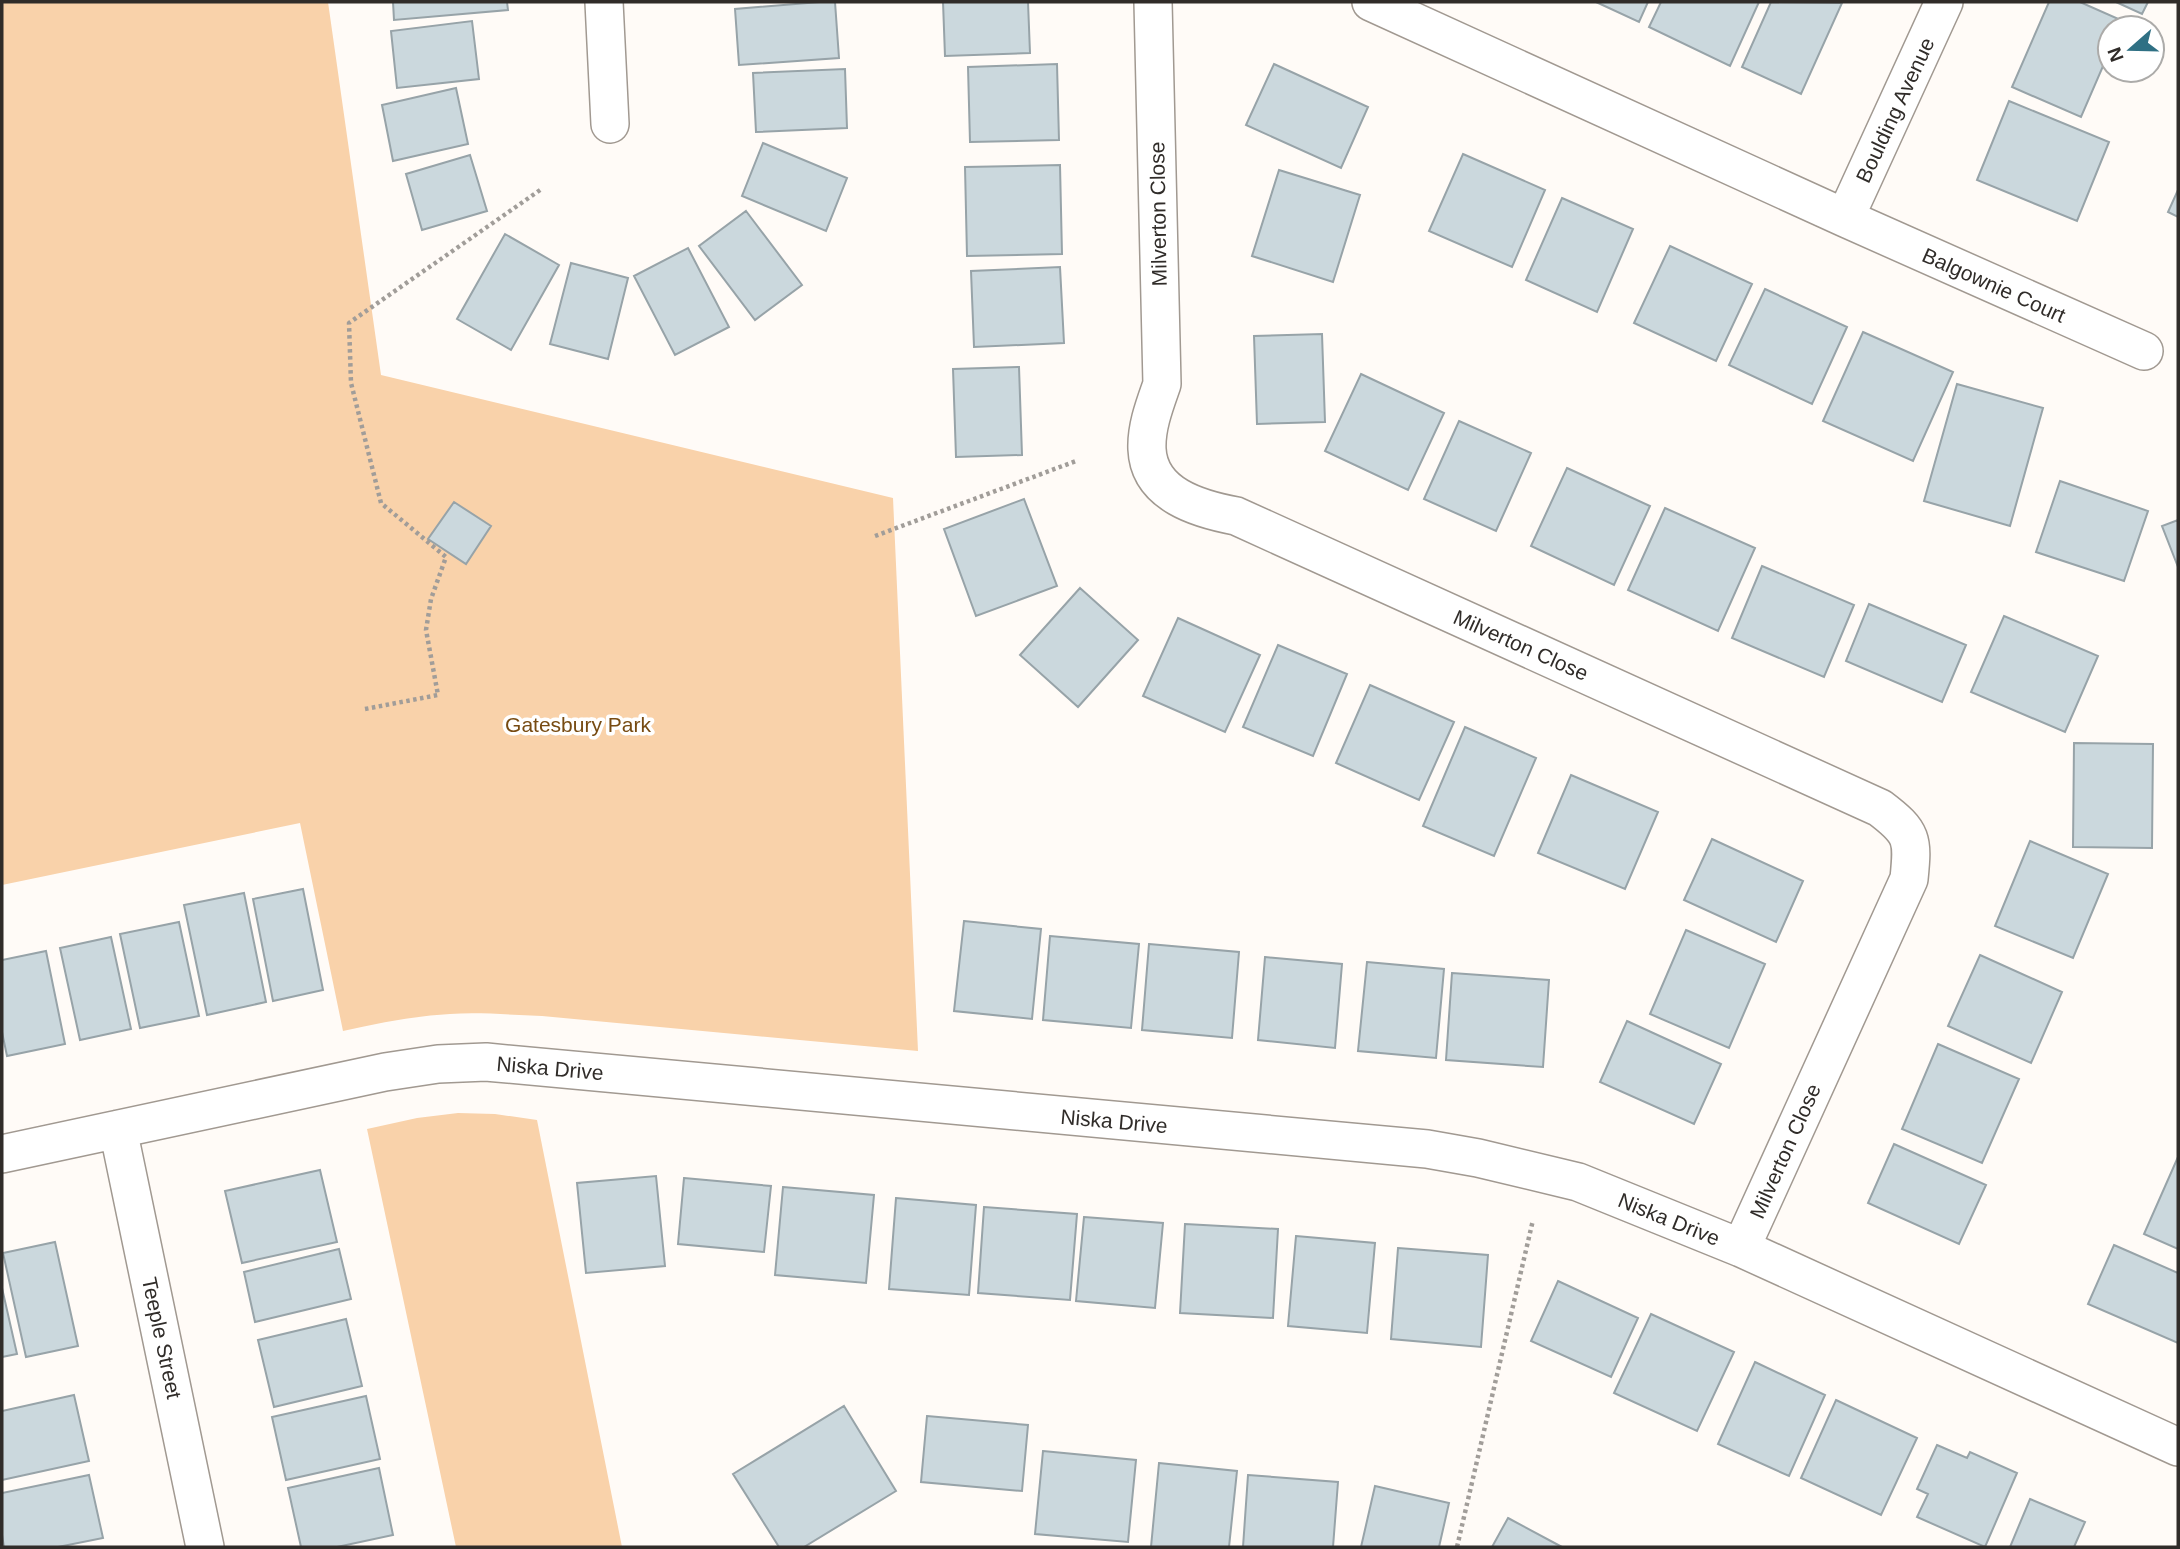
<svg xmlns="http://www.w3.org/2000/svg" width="2180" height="1549" font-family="Helvetica,sans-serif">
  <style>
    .green { fill: #f9d2aa }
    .building { fill: #cbd8dd; stroke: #97a3a8; stroke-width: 2 }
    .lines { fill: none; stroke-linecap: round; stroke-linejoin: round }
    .minor-casing { stroke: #a19991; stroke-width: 40 }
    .path { stroke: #a19d99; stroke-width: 4.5; stroke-dasharray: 3.5 3.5; stroke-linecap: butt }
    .minor { stroke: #fff; stroke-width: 37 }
    .labels { text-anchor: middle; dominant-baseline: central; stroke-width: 7; stroke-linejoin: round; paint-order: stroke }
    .street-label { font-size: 21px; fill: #302c29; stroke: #fff }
    .park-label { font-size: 21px; fill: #774b12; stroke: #fff }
  </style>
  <rect width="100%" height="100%" fill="#fffbf7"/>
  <path class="green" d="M2,2H328L381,375L893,498L918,1051L542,1016C511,1015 480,1012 450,1014C414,1016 379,1023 343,1031L300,823L2,885Z
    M458,1113L495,1114L537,1120L622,1547H456L367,1129L417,1118Z"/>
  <path class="building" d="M393,2H507L508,10L394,20Z
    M820,2H835L839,58L739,65L735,9Z
    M943,2H1028L1030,53L945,56Z
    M1596,2H1648L1639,22Z
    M1661,2H1759L1730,66L1649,27Z
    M1771,2L1842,3L1801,94L1742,67Z
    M2049,2H2080L2123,21L2120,28H2110V50L2081,117L2012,87Z
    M2116,2H2148L2142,14Z
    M472,21L479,79L397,88L391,31Z
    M1057,64L1059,140L970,142L968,67Z
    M1274,64L1368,107L1341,168L1246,125Z
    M845,69L847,128L756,132L753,73Z
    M456,88L468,144L393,161L382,105Z
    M2009,101L2109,142L2077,221L1977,180Z
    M763,143L847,178L826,231L742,196Z
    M1463,154L1545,190L1512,267L1429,231Z
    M470,155L487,211L422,230L406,174Z
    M1060,165L1062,254L967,256L965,167Z
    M1279,170L1360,195L1333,282L1252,256Z
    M2178,190V217L2168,212Z
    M1562,198L1633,229L1597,312L1526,280Z
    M746,211L802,285L755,320L699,246Z
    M505,234L559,265L511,350L457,319Z
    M1670,246L1752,284L1716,361L1634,323Z
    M688,248L729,327L675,355L634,276Z
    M571,263L628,278L608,359L550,344Z
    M1060,267L1064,343L974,347L971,271Z
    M1765,289L1847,327L1812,404L1729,365Z
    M1863,332L1953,372L1913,461L1823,421Z
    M1322,334L1325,422L1257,424L1254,336Z
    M1019,367L1022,455L956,457L953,369Z
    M1361,374L1444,413L1408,490L1325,451Z
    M1957,384L2043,408L2010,526L1924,501Z
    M1459,421L1531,453L1496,531L1424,499Z
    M1567,468L1650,506L1614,585L1531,546Z
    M2060,481L2148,511L2124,581L2036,552Z
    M1024,499L1057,586L976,616L944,529Z
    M454,502L491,526L466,564L428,539Z
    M1665,508L1755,548L1718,631L1628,590Z
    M2178,520V567L2162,526Z
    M1762,566L1854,605L1824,677L1732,638Z
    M1080,588L1138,640L1078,707L1020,655Z
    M1869,604L1966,645L1942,702L1846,661Z
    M2004,616L2098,656L2065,732L1971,692Z
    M1178,618L1260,655L1225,732L1143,696Z
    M1278,645L1347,674L1313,756L1243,727Z
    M1370,685L1454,722L1419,800L1336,763Z
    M1465,727L1536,758L1494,856L1423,826Z
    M2074,743L2153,744L2152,848L2073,847Z
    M1571,775L1658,812L1625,889L1538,853Z
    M1712,839L1803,881L1776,942L1684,900Z
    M2030,841L2108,874L2073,958L1995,926Z
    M303,889L323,990L273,1001L253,899Z
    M244,893L266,1002L207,1015L184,905Z
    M964,921L1041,929L1032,1019L954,1011Z
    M179,922L199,1016L140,1028L120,934Z
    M1686,930L1765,964L1729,1048L1650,1014Z
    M1050,936L1139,944L1131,1028L1043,1020Z
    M111,937L131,1029L80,1040L60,948Z
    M1149,944L1239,952L1232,1038L1142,1030Z
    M46,951L65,1044L7,1056L2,1032V960Z
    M1980,955L2062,992L2031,1063L1948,1026Z
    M1265,957L1342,964L1335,1048L1258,1040Z
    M1367,962L1444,969L1436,1058L1358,1051Z
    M1452,973L1549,980L1543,1067L1446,1060Z
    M1627,1021L1721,1064L1694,1124L1600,1082Z
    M1938,1044L2019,1079L1982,1163L1902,1129Z
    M1894,1144L1986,1185L1959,1244L1868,1203Z
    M2178,1157V1249L2144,1234Z
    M320,1170L337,1242L242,1263L225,1191Z
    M656,1176L665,1266L586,1273L577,1183Z
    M684,1178L771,1186L764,1252L678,1244Z
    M783,1187L874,1195L866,1283L775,1275Z
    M896,1198L976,1205L969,1295L889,1289Z
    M984,1207L1077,1214L1070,1300L978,1293Z
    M1084,1217L1163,1223L1155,1308L1076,1301Z
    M1185,1224L1278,1229L1273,1318L1180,1313Z
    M1296,1236L1375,1243L1367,1333L1288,1326Z
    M55,1242L78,1346L26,1357L3,1253Z
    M2114,1245L2178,1273V1343L2088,1304Z
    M1398,1248L1488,1255L1481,1347L1391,1339Z
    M339,1249L351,1299L255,1322L244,1272Z
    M1558,1281L1638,1318L1611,1377L1531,1341Z
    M2,1288L17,1354L2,1357Z
    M1651,1314L1734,1352L1697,1431L1614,1393Z
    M346,1319L362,1386L274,1407L258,1340Z
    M1755,1362L1825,1395L1789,1476L1718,1444Z
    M74,1395L89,1461L2,1480V1411Z
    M366,1396L380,1459L286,1480L272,1417Z
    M1836,1400L1917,1438L1881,1515L1801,1478Z
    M844,1406L896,1491L804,1547H779L733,1474Z
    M927,1416L1028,1425L1022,1491L921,1482Z
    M1937,1445L1967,1458L1970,1452L2017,1473L1985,1547L1917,1517L1928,1494L1917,1489Z
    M1043,1451L1136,1460L1128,1542L1035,1534Z
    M1159,1463L1237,1471L1229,1547H1151Z
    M379,1468L393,1535L337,1547H301L288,1488Z
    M89,1475L103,1538L58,1547H4L2,1535V1493Z
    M1248,1475L1338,1482L1333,1547H1243Z
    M1375,1486L1449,1503L1439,1547H1361Z
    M2030,1499L2085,1522L2074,1547H2010Z
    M1508,1518L1562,1547H1492Z"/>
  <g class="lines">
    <g class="minor-casing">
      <path id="minor" d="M604,2L610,124
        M1153,2L1162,384C1155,404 1146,427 1147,449C1149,495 1199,509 1236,516L1880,808C1913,833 1913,839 1909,879L1741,1248
        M1371,2L1845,218L2144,351
        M1845,218L1944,2
        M118,1129L205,1547
        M2,1154L385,1072L438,1064L486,1062L1427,1149L1478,1158L1578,1182L1741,1248L2178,1447"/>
    </g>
    <path class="path" d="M875,536L1076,461
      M365,709L438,695L426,630L431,599L446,557L381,503L351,383L349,323L543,188
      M1457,1547L1533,1220"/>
    <use href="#minor" class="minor"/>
  </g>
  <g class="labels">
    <g class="street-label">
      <text transform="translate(1895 110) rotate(-65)">Boulding Avenue</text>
      <text transform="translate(1158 214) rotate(-91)">Milverton Close</text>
      <text transform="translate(1994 285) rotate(24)">Balgownie Court</text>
      <text transform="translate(1521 645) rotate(24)">Milverton Close</text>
      <text transform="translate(550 1068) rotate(5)">Niska Drive</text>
      <text transform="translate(1114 1121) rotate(5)">Niska Drive</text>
      <text transform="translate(1785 1151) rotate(-66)">Milverton Close</text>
      <text transform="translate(1669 1219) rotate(22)">Niska Drive</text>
      <text transform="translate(162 1338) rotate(78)">Teeple Street</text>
    </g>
    <g class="park-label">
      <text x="578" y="724">Gatesbury Park</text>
    </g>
  </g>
  <rect width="2180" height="1549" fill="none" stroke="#302c29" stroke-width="7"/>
  <g transform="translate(2131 49) rotate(250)"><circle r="33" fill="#ffffff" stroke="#acaba9" stroke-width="2"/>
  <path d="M0-5L12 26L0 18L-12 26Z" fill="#2f7084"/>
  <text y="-10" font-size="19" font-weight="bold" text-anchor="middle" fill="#302c29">N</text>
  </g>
</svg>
